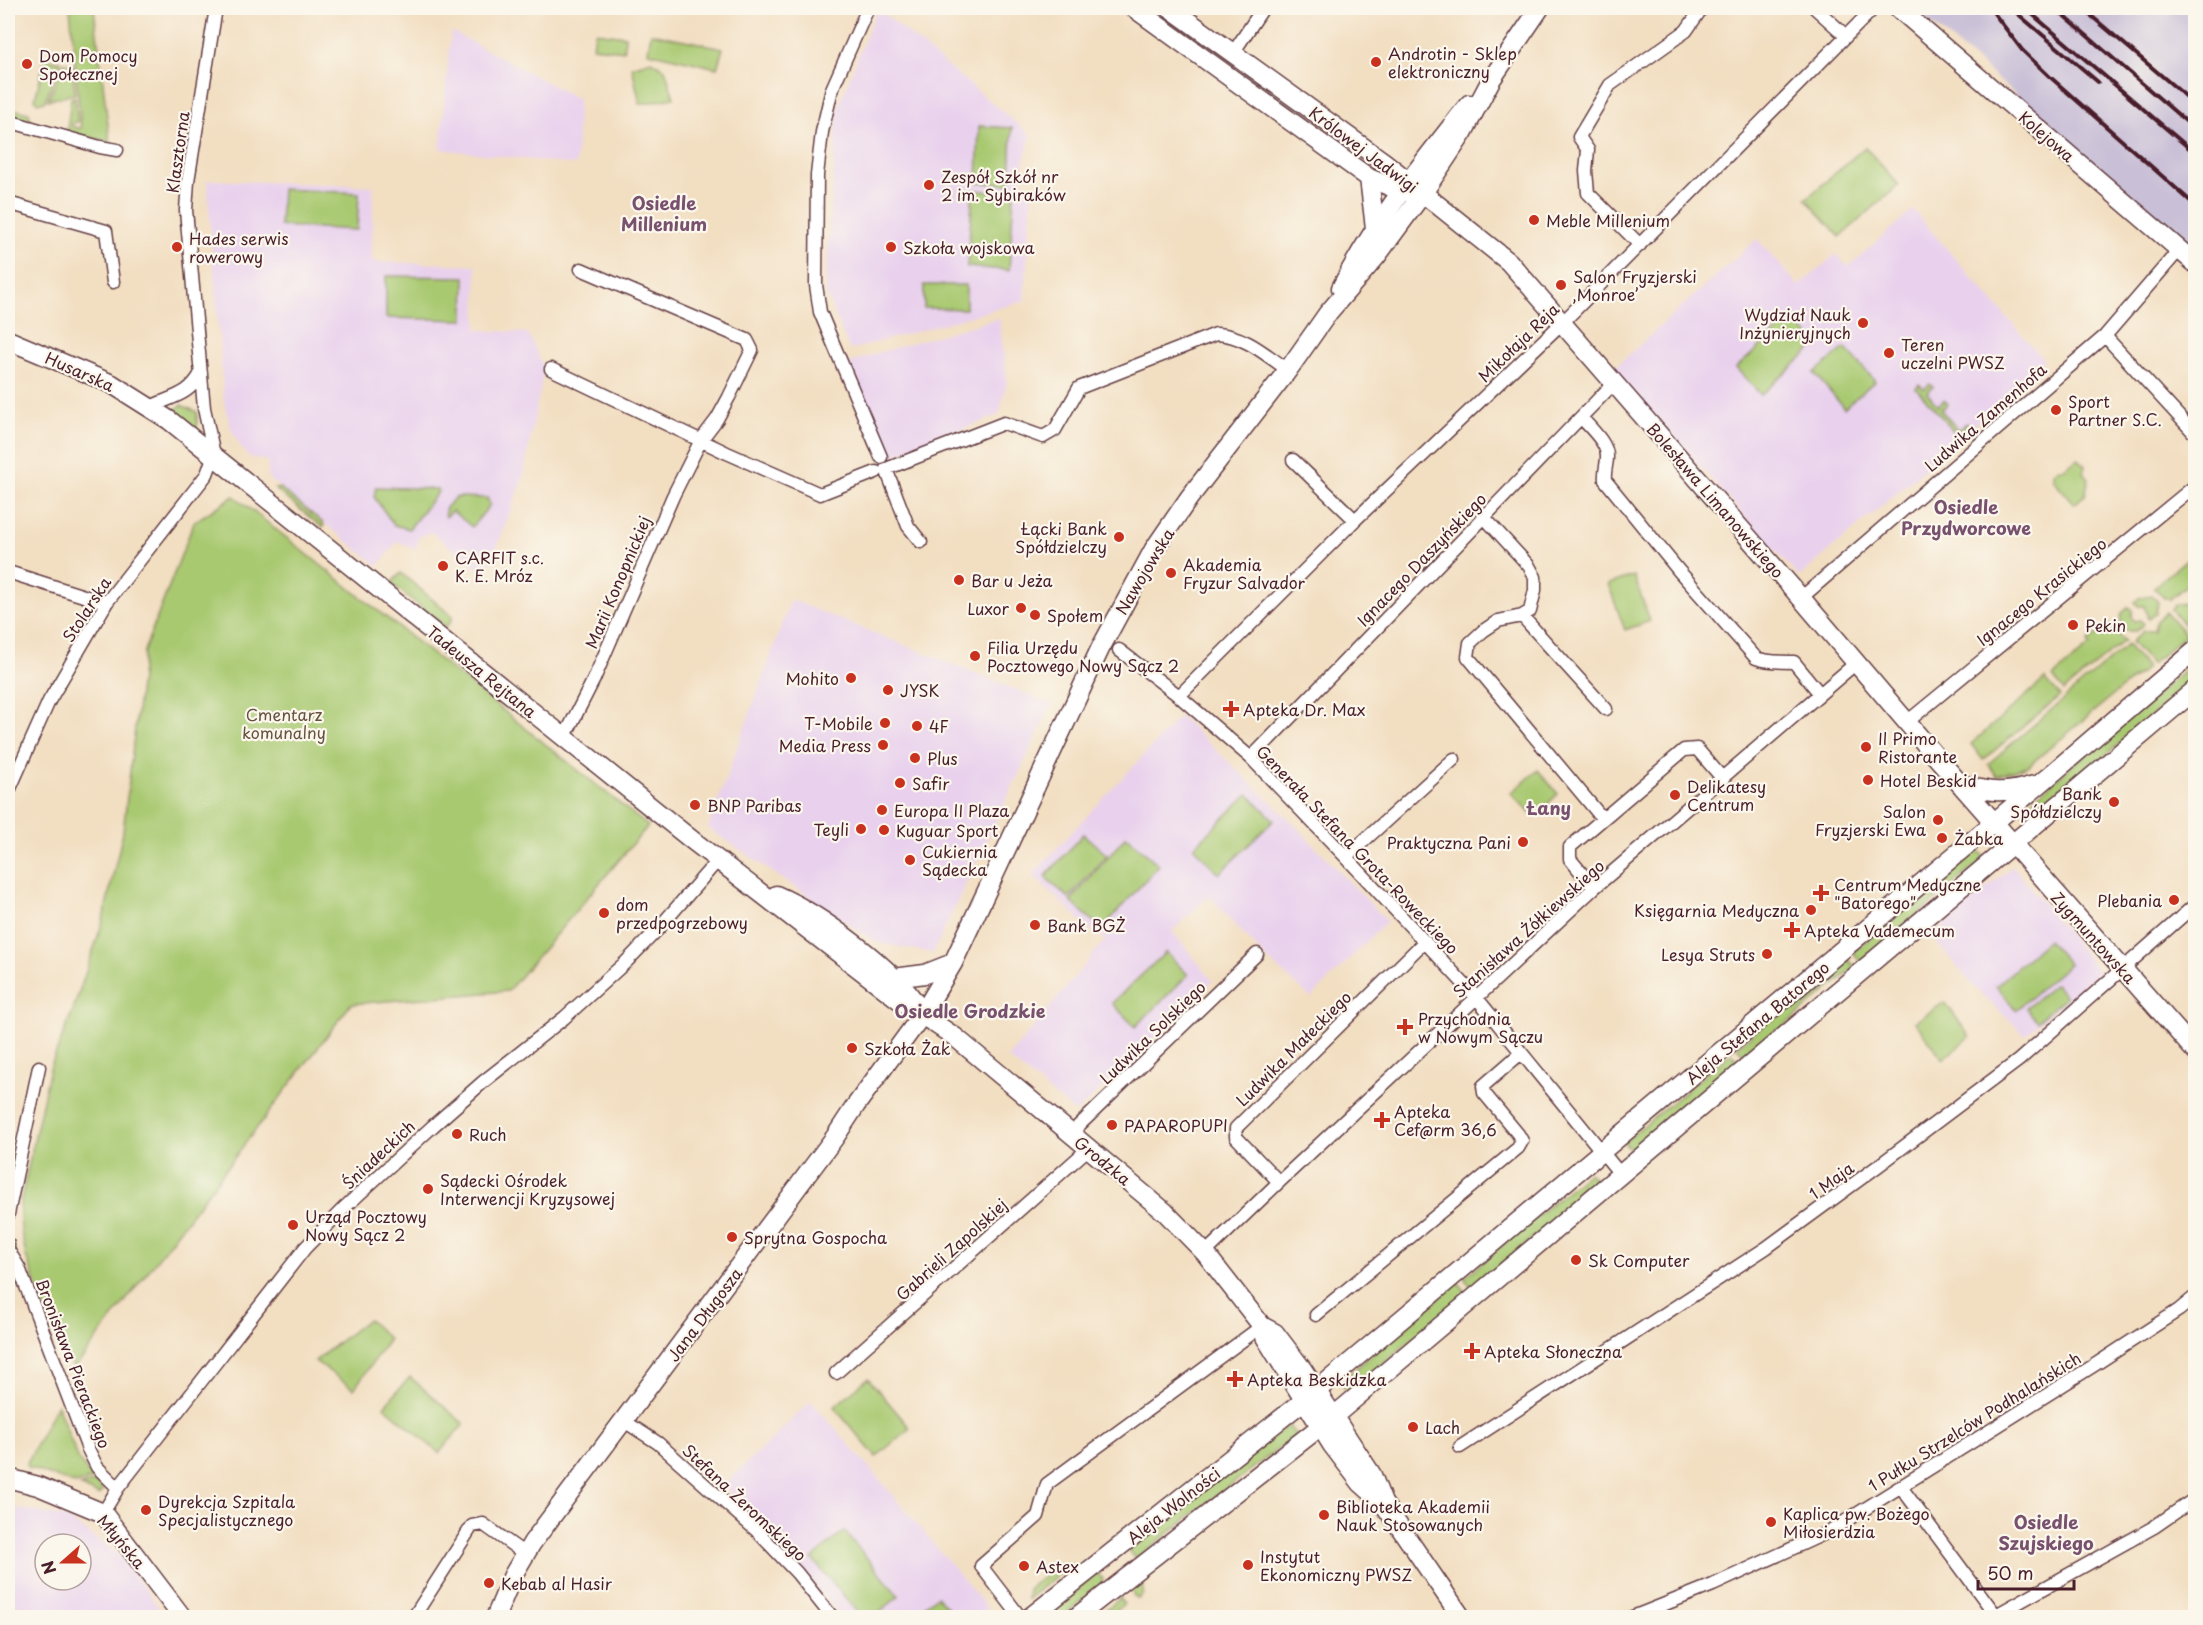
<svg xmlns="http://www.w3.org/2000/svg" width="2203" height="1625" font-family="'Playpen Sans',sans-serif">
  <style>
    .built { fill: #e9d1ed; fill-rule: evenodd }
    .industrial { fill: #c9bfd7 }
    .green { fill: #a9c971; stroke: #7a744e; stroke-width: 1.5 }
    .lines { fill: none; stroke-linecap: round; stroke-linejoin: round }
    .street-casing { stroke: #633c42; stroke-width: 15 }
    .secondary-casing { stroke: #633c42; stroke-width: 21 }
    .street { stroke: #fff; stroke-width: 12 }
    .secondary { stroke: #fff; stroke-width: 18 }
    .rail { stroke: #4a1f2b; stroke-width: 4 }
    .poi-dot { fill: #c8321e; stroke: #fbf7ec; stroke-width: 2 }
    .labels { text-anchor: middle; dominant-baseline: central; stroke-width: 4.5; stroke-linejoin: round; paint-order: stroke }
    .poi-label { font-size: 16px; fill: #4a1f2b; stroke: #fbf7ec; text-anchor: start }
    .street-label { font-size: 16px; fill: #4a1f2b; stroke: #fbf7ec }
    .park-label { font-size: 16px; fill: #665240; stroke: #fbf7ec }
    .neighbourhood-label { font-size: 18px; font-weight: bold; fill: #78516f; stroke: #fbf7ec }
  </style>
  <rect width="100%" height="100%" fill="#fbf7ec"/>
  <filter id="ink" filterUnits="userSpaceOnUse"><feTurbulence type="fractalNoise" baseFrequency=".0167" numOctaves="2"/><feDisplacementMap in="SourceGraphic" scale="12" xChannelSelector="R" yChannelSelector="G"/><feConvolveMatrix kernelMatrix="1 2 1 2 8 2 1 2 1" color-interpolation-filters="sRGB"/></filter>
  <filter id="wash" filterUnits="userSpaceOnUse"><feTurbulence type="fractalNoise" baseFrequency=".008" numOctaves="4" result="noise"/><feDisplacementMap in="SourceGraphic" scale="24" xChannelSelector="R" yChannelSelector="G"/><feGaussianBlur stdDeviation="1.35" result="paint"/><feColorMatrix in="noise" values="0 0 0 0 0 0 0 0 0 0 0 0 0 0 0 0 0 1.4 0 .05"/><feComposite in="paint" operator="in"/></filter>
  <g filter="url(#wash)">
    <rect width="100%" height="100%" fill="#f2dec1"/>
    <path class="built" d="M877,8L1031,135L1020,175L1032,194L1024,301L850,350L825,291L838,108Z
      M451,31L578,99L576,165L440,149Z
      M207,180L373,186L372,262L476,265L477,330L528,333L544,369L522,481L486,575L431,532L419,537L416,550L398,541L378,566L268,478V461L249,457L240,446L231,429L224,401Z
      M1913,210L2044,360L1942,454L1799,577L1613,369L1757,239L1799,286L1836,254L1848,267Z
      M999,318L1007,381L999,415L886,458L849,363L884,351Z
      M791,600L1052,704L933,953L877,943L708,828Z
      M1180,716L1291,821L1387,921L1311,998L1265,957L1209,896L1172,931L1213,981L1076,1113L1008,1058L1105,940L1091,930L1032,875Z
      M2013,866L2099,972L2025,1035L1975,988L1931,936Z
      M811,1401L873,1472L995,1617H842L724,1485Z
      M8,1506L67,1518L119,1555L166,1617H8ZM45,1544H81V1580H45Z"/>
    <path class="industrial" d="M1912,8H2195V251L1978,62Z"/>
    <path class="green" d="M70,8H94L110,142L67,132L71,98L75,97L78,122L72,123L71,125L76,128H81Z
      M595,32L625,36L624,51L593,47Z
      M651,33L723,48L717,68L648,52Z
      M45,58L61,62L45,101L37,103L35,99Z
      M651,61L665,69L674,98L640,104L632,67Z
      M64,63L73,65L75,94L48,100Z
      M8,108L29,113L31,121L8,115Z
      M979,126L1012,128L1010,184L977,183Z
      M1865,147L1899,185L1840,237L1806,199Z
      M282,189L359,193L357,230L280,226Z
      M973,190L1014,193L1009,270L967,267Z
      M386,276L465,277L464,320L386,318Z
      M924,285H966V309L924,308Z
      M1792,318L1817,344L1761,395L1736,368Z
      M1845,348L1875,381L1844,408L1814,373Z
      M1919,384L1924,389L1930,384L1933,387L1927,393L1938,406L1944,400L1948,404L1941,410L1958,430L1966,423L1973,426L1959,437L1916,388Z
      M181,405L197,412V431L175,415V410Z
      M2078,458L2085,466L2083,473L2089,478L2085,495L2074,504L2053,479V473L2059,468L2063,469Z
      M376,487L438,489V492L409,529L394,525L374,497Z
      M280,488L323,523L324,526L322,527L275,489Z
      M234,496L648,826L508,991L351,1004L74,1369L44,1306L26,1256L21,1231L20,1204L50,1068L73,1010L102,924L123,832L144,651L194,522Z
      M458,497L487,498L490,505L472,527L452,511L446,517C442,509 450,501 458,497Z
      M2195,552V578L2170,599L2164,598L2154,587Z
      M401,573L452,616L451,621L446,627L391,583Z
      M1634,576L1650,621L1625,630L1608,584Z
      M2152,595L2158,602L2156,613L2148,619L2144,606H2138L2135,602L2141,597Z
      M2195,603V628L2190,632L2171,609L2175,604Z
      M2129,607L2132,610L2131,617L2134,621L2140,620L2144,624L2136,631H2127L2120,624L2122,613Z
      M2166,612L2186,635L2151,664L2131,642L2143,631H2154L2156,621Z
      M2109,624L2124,641L2064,691L2053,677L2090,645L2088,642Z
      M2127,645L2146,668L2028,766L1997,776L1988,764Z
      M2195,661V679L2030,820L2021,809Z
      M2045,679L2060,696L1983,760L1971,744Z
      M1538,770L1558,794L1534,817L1511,793Z
      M1248,794L1274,820L1219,874L1194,847Z
      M1083,834L1107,855L1069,898L1045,877Z
      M1126,836L1159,865L1102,929L1070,901Z
      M1976,847L1985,858L1861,962L1853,952Z
      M2048,940L2069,964L2016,1010L1996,986Z
      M1166,952L1188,975L1135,1027L1112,1003Z
      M1846,957L1855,967L1746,1058L1737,1047Z
      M2055,984L2066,997L2037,1021L2026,1008Z
      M1945,1002L1970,1037L1943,1059L1915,1022Z
      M1731,1053L1740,1064L1634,1154L1624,1142Z
      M1589,1172L1598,1183L1473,1289L1464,1278Z
      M1458,1282L1467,1293L1349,1393L1340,1382Z
      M368,1319L389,1339L354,1389L315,1361Z
      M410,1377L464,1424L439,1453L384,1406Z
      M868,1378L910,1428L876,1457L834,1407Z
      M57,1404L78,1459L93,1479L75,1484L27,1467V1463Z
      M1288,1425L1296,1435L1135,1559L1126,1548Z
      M96,1482L103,1491L98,1495L80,1486Z
      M844,1531L899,1596L874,1617H862L812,1559Z
      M1060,1563L1072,1564L1027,1599L1028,1589Z
      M1097,1573L1103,1579L1100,1587L1062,1617L1040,1618Z
      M1143,1579V1594L1138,1599L1134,1597L1131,1589Z
      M937,1596L955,1617H911Z
      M1120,1598L1124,1604L1107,1617H1096Z"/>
  </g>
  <g filter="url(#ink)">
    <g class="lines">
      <g class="street-casing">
        <path id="street" d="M868,8L832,89L822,132L817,175L816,285L820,312L881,457
          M1815,8L1846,36
          M1233,53L1263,8
          M8,121L100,147L117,150
          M8,203L106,231L113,282
          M1640,245L1588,193L1586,171L1588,150L1579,137L1610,85L1686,31L1702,8
          M2105,336L2196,435
          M551,369L727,453L820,494L876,472
          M151,407C172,396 189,396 201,373
          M1581,417C1589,427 1608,443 1607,457C1607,465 1604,471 1605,480L1679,571L1756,658C1769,663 1780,661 1794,662L1820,694
          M1293,460L1355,520
          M1484,517L1529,566L1535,577V590L1530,611L1522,616L1498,621L1483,631L1470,643L1468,657L1603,819
          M921,542L908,526L886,469L1004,423L1043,437L1055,430L1079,388L1216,334C1245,335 1266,355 1288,370
          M8,572L87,597L107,602
          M1801,598L2105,336L2179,250
          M1522,616L1606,709
          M1119,650L1179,696L1251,758L1346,857L1476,997L1621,1175
          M1179,696L1355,520L1563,322L1874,8
          M1907,722L2196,485
          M564,738L594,679L673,496L701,440L717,419L729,397L752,350L747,340L581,269
          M1251,758L1614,383
          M8,793L49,701L107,602L207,474L214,455L204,408L186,210L188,181L216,8
          M1346,857L1454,759
          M1594,888L1570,859V847L1684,750L1697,749L1723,779
          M1070,1134L1257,954
          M1279,1182L1236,1137V1128L1425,941
          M8,1214L39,1067
          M8,1244V1250L19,1268L88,1449L97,1467L118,1488
          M1205,1253L1279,1182L1594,888L1856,663
          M1316,1315L1518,1148L1522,1141L1518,1134L1484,1093L1483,1086L1521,1053
          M836,1373L1088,1149
          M624,1421L658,1443L757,1531L797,1573L833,1618
          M1460,1447L1766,1248L1878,1166L2019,1060L2196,904
          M1901,1487L1998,1618
          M103,1513L118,1488L305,1248L344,1208L433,1126L483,1082L564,1018L626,962L658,929L718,860
          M1996,1615L2154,1527L2196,1498
          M413,1618L472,1526L483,1524L525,1554
          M1021,1618L981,1566L1038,1516L1047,1484L1262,1326
          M1630,1618L1713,1585L1828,1532L2093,1366L2179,1310L2196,1296"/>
      </g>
      <g class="secondary-casing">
        <path id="secondary" d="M1134,8L1369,178L1401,191L1423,193
          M1170,8L1384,162L1509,262L1801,598L1939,760L2196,1052
          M1898,8L2196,264
          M1369,178L1375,228
          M1341,288C1375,221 1423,162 1469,104
          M8,340L112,384L169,420L692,840L898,999L955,1037L1165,1212L1205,1253L1262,1326L1275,1333L1303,1370L1372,1475L1383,1503L1462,1618
          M1962,784C1990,793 2005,794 2034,785
          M776,895C818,913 897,970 919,1009
          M894,978L925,974L953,963
          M1265,1337L1332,1445L1361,1483L1380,1500
          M8,1478L38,1486L103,1513L183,1618
          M495,1618L513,1575L532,1543L835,1137L856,1105L922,1015L953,963L1100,649L1154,549L1189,498L1288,370L1328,313L1376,257L1423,193L1463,133L1491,80L1540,8
          M1029,1618L1316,1391L2041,783L2196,650
          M1075,1618L1334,1416L2196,689"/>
      </g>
      <use href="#street" class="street"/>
      <use href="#secondary" class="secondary"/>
      <path class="rail" d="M1990,8L2022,50L2049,76L2196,206
        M2011,8L2098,82
        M2025,8L2196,154
        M2055,8L2196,130
        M2082,8L2196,105"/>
    </g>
  </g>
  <g class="poi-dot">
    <circle cx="1376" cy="62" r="6"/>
    <circle cx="27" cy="64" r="6"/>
    <circle cx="929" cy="185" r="6"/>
    <circle cx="1534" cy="220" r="6"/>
    <circle cx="177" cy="247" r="6"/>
    <circle cx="891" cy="247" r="6"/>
    <circle cx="1561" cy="285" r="6"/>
    <circle cx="1863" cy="323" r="6"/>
    <circle cx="1889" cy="353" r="6"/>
    <circle cx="2056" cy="410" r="6"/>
    <circle cx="1119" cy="537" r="6"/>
    <circle cx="443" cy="566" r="6"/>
    <circle cx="1171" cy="573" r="6"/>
    <circle cx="959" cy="580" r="6"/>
    <circle cx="1021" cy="608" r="6"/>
    <circle cx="1035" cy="615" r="6"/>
    <circle cx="2073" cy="625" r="6"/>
    <circle cx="975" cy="656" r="6"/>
    <circle cx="851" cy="678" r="6"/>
    <circle cx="888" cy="690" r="6"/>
    <path d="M1228 700h6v6h6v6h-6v6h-6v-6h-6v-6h6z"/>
    <circle cx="885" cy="723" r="6"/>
    <circle cx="917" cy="726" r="6"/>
    <circle cx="883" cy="745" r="6"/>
    <circle cx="1866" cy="747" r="6"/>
    <circle cx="915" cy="758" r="6"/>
    <circle cx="1868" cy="780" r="6"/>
    <circle cx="900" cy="783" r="6"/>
    <circle cx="1675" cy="795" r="6"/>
    <circle cx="2114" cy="802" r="6"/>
    <circle cx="695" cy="805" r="6"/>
    <circle cx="882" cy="810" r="6"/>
    <circle cx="1938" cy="820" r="6"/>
    <circle cx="861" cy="829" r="6"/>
    <circle cx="884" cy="830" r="6"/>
    <circle cx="1942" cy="838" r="6"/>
    <circle cx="1523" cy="842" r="6"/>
    <circle cx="910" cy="860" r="6"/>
    <path d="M1818 884h6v6h6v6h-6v6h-6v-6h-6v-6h6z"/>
    <circle cx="2174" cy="900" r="6"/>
    <circle cx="1811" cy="910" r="6"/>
    <circle cx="604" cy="913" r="6"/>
    <circle cx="1035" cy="925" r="6"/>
    <path d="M1789 921h6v6h6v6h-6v6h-6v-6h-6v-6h6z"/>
    <circle cx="1767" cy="954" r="6"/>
    <path d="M1402 1018h6v6h6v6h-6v6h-6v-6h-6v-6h6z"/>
    <circle cx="852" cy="1048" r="6"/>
    <path d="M1379 1111h6v6h6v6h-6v6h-6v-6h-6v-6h6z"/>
    <circle cx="1112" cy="1125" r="6"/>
    <circle cx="457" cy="1134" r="6"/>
    <circle cx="428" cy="1189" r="6"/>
    <circle cx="293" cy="1225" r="6"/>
    <circle cx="732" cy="1237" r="6"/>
    <circle cx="1576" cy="1260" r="6"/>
    <path d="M1469 1342h6v6h6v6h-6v6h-6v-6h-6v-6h6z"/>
    <path d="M1232 1370h6v6h6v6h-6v6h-6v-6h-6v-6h6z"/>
    <circle cx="1413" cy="1427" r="6"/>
    <circle cx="146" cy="1510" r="6"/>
    <circle cx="1324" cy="1515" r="6"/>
    <circle cx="1771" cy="1522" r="6"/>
    <circle cx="1248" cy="1565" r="6"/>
    <circle cx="1024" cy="1566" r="6"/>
    <circle cx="489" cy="1583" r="6"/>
  </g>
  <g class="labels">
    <g class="poi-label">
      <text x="1388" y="53">Androtin - Sklep<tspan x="1388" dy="18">elektroniczny</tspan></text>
      <text x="39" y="55">Dom Pomocy<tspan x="39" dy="18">Społecznej</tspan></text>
      <text x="941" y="176">Zespół Szkół nr<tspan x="941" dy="18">2 im. Sybiraków</tspan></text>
      <text x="1546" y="220">Meble Millenium</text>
      <text x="189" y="238">Hades serwis<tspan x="189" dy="18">rowerowy</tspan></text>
      <text x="903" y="247">Szkoła wojskowa</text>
      <text x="1573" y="276">Salon Fryzjerski<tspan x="1573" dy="18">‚Monroe’</tspan></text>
      <text x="1851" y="314" text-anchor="end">Wydział Nauk<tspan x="1851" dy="18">Inżynieryjnych</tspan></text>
      <text x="1901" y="344">Teren<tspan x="1901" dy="18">uczelni PWSZ</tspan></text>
      <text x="2068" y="401">Sport<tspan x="2068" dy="18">Partner S.C.</tspan></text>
      <text x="1107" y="528" text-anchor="end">Łącki Bank<tspan x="1107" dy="18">Spółdzielczy</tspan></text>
      <text x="455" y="557">CARFIT s.c.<tspan x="455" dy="18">K. E. Mróz</tspan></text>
      <text x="1183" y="564">Akademia<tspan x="1183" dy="18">Fryzur Salvador</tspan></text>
      <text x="971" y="580">Bar u Jeża</text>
      <text x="1009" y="608" text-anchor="end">Luxor</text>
      <text x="1047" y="615">Społem</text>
      <text x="2085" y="625">Pekin</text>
      <text x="987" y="647">Filia Urzędu<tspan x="987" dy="18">Pocztowego Nowy Sącz 2</tspan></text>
      <text x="839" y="678" text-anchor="end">Mohito</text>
      <text x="900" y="690">JYSK</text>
      <text x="1243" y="709">Apteka Dr. Max</text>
      <text x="873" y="723" text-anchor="end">T-Mobile</text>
      <text x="929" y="726">4F</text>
      <text x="1878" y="738">Il Primo<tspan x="1878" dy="18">Ristorante</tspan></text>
      <text x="871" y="745" text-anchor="end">Media Press</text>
      <text x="927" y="758">Plus</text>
      <text x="1880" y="780">Hotel Beskid</text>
      <text x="912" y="783">Safir</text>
      <text x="1687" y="786">Delikatesy<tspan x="1687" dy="18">Centrum</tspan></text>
      <text x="2102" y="793" text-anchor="end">Bank<tspan x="2102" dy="18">Spółdzielczy</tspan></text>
      <text x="707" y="805">BNP Paribas</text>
      <text x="894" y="810">Europa II Plaza</text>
      <text x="1926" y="811" text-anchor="end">Salon<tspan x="1926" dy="18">Fryzjerski Ewa</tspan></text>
      <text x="849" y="829" text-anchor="end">Teyli</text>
      <text x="896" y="830">Kuguar Sport</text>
      <text x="1954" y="838">Żabka</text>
      <text x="1511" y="842" text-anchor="end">Praktyczna Pani</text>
      <text x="922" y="851">Cukiernia<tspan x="922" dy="18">Sądecka</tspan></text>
      <text x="1834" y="884">Centrum Medyczne<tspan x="1834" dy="18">"Batorego"</tspan></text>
      <text x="2162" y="900" text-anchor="end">Plebania</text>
      <text x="616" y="904">dom<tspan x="616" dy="18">przedpogrzebowy</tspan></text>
      <text x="1799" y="910" text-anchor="end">Księgarnia Medyczna</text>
      <text x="1047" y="925">Bank BGŻ</text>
      <text x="1804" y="930">Apteka Vademecum</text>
      <text x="1755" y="954" text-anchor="end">Lesya Struts</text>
      <text x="1418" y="1018">Przychodnia<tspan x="1418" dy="18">w Nowym Sączu</tspan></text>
      <text x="864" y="1048">Szkoła Żak</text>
      <text x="1394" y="1111">Apteka<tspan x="1394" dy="18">Cef@rm 36,6</tspan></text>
      <text x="1124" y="1125">PAPAROPUPI</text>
      <text x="469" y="1134">Ruch</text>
      <text x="440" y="1180">Sądecki Ośrodek<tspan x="440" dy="18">Interwencji Kryzysowej</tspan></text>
      <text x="305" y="1216">Urząd Pocztowy<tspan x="305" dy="18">Nowy Sącz 2</tspan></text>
      <text x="744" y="1237">Sprytna Gospocha</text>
      <text x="1588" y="1260">Sk Computer</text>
      <text x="1484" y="1351">Apteka Słoneczna</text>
      <text x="1247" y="1379">Apteka Beskidzka</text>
      <text x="1425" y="1427">Lach</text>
      <text x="158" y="1501">Dyrekcja Szpitala<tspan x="158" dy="18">Specjalistycznego</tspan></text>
      <text x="1336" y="1506">Biblioteka Akademii<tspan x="1336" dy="18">Nauk Stosowanych</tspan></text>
      <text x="1783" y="1513">Kaplica pw. Bożego<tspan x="1783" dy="18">Miłosierdzia</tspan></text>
      <text x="1260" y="1556">Instytut<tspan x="1260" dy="18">Ekonomiczny PWSZ</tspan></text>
      <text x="1036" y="1566">Astex</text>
      <text x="501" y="1583">Kebab al Hasir</text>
    </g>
    <g class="street-label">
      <text transform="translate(2047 136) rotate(41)">Kolejowa</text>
      <text transform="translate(1364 149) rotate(37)">Królowej Jadwigi</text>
      <text transform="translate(177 152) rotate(-82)">Klasztorna</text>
      <text transform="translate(1518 342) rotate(-44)">Mikołaja Reja</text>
      <text transform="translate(80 371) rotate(24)">Husarska</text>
      <text transform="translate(1985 417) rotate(-41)">Ludwika Zamenhofa</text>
      <text transform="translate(1716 500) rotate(49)">Bolesława Limanowskiego</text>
      <text transform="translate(1421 559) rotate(-46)">Ignacego Daszyńskiego</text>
      <text transform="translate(1144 571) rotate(-59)">Nawojowska</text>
      <text transform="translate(617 582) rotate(-67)">Marii Konopnickiej</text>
      <text transform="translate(2041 591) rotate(-39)">Ignacego Krasickiego</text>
      <text transform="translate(86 609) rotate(-57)">Stolarska</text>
      <text transform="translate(482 671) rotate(39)">Tadeusza Rejtana</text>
      <text transform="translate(1358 849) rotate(46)">Generała Stefana Grota-Roweckiego</text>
      <text transform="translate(1528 928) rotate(-42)">Stanisława Żółkiewskiego</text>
      <text transform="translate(2094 937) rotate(48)">Zygmuntowska</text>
      <text transform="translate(1757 1022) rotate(-40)">Aleja Stefana Batorego</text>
      <text transform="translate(1152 1032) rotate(-44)">Ludwika Solskiego</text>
      <text transform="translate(1293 1048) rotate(-45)">Ludwika Małeckiego</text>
      <text transform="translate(378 1154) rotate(-43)">Śniadeckich</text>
      <text transform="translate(1103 1160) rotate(39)">Grodzka</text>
      <text transform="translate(1831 1180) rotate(-36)">1 Maja</text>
      <text transform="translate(951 1249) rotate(-42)">Gabrieli Zapolskiej</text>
      <text transform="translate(704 1314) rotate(-53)">Jana Długosza</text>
      <text transform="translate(74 1363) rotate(69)">Bronisława Pierackiego</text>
      <text transform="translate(1974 1421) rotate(-32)">1 Pułku Strzelców Podhalańskich</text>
      <text transform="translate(745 1502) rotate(43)">Stefana Żeromskiego</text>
      <text transform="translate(1173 1505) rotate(-38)">Aleja Wolności</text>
      <text transform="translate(122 1541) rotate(50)">Młyńska</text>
    </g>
    <g class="park-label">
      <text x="284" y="714">Cmentarz<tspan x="284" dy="18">komunalny</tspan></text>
    </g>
    <g class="neighbourhood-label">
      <text x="664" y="202">Osiedle<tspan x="664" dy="21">Millenium</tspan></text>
      <text x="1966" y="506">Osiedle<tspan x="1966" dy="21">Przydworcowe</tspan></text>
      <text x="1549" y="807">Łany</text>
      <text x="970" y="1010">Osiedle Grodzkie</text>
      <text x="2046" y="1521">Osiedle<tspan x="2046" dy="21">Szujskiego</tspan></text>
    </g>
  </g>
  <rect width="2203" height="1625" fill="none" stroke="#fbf7ec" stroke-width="30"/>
  <g transform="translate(63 1562) rotate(249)"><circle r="28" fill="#fbf7ec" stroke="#b4a19f" stroke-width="1.5"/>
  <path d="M0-4.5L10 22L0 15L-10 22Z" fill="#c8321e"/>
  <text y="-9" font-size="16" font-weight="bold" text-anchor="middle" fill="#4a1f2b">N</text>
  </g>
  <path d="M1978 1580v9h96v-9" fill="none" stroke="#4a1f2b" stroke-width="3"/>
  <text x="1987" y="1580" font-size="18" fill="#4a1f2b" stroke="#fbf7ec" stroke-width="4.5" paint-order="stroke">50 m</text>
</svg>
